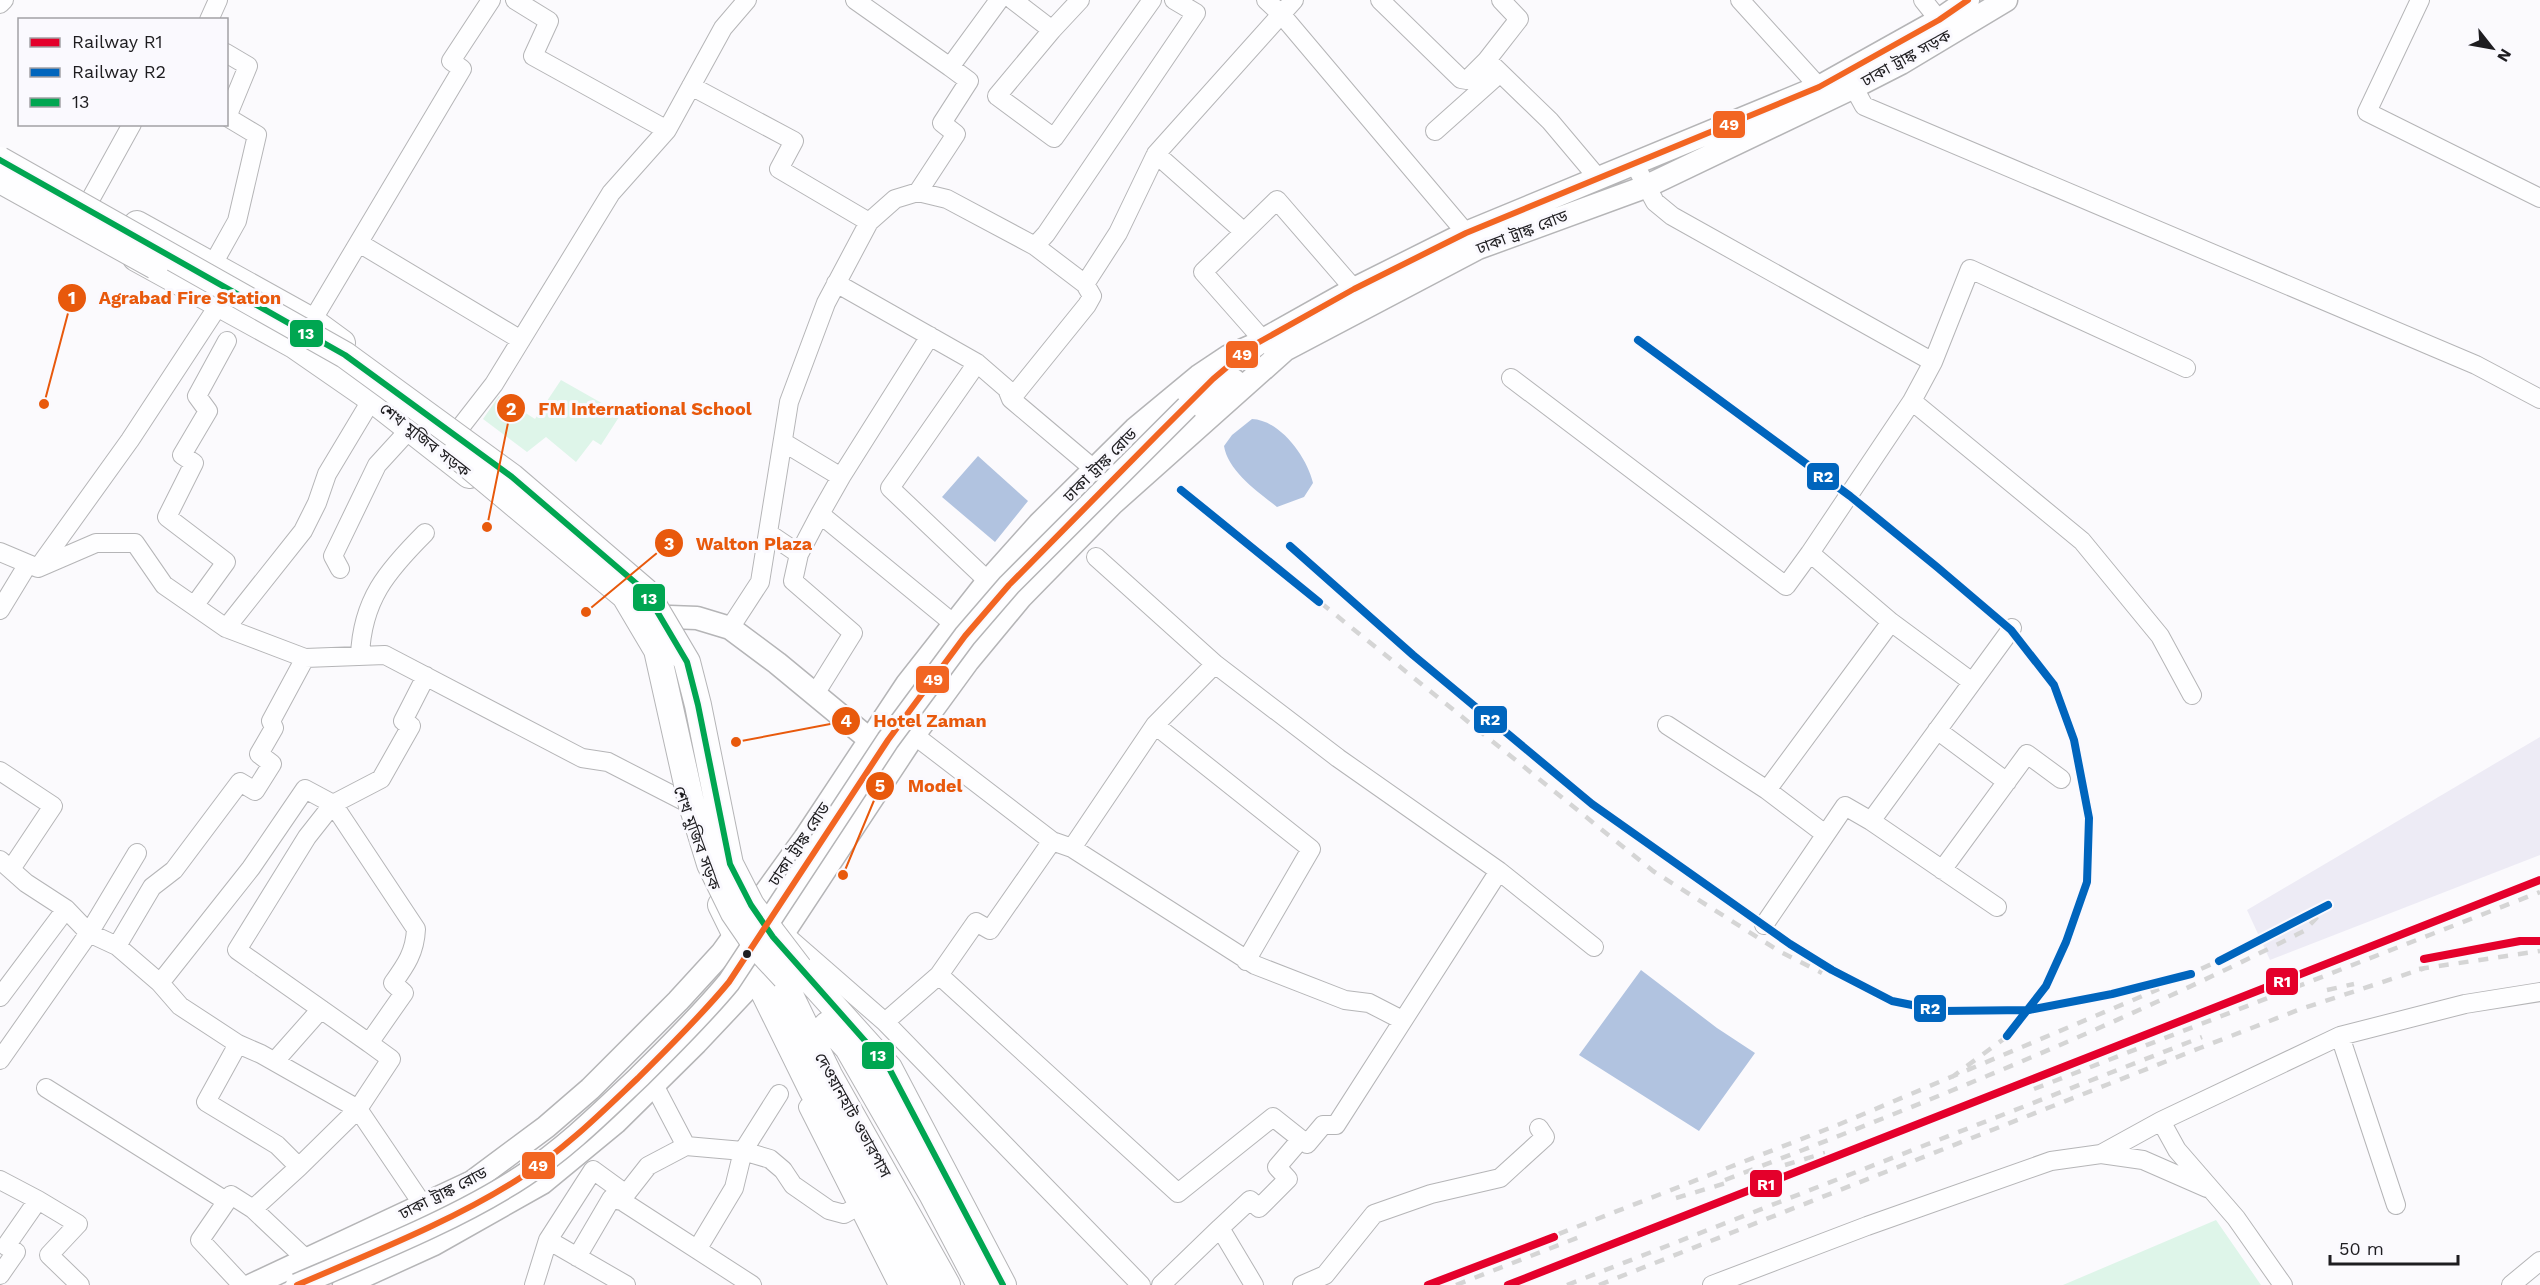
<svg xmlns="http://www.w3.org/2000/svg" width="2540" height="1285" font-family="'Work Sans','Noto Sans Bengali',sans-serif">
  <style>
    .built { fill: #edebf5 }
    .green { fill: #def5e9 }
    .water { fill: #b1c3e0 }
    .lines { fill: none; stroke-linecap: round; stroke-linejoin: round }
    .minor-casing { stroke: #b5b5b7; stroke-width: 20 }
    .major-casing { stroke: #b5b5b7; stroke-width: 25 }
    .highway-casing { stroke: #b5b5b7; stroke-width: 28 }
    .minor { stroke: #fefeff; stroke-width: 18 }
    .major { stroke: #fefeff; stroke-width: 22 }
    .highway { stroke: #fefeff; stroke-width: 26 }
    .rail { stroke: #d5d5d5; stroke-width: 4.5; stroke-dasharray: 10 10; stroke-linecap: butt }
    .major-bridge-casing { stroke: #b5b5b7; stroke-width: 25; stroke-linecap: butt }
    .highway-bridge-casing { stroke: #b5b5b7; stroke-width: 28; stroke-linecap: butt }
    .major-bridge { stroke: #fefeff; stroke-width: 22 }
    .highway-bridge { stroke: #fefeff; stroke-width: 26 }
    .bus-1-casing { stroke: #faf9fe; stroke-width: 10 }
    .bus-2-casing { stroke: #faf9fe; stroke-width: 10 }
    .bus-1 { stroke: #00a651; stroke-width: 6 }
    .bus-2 { stroke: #f26522; stroke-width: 6 }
    .rail-1-casing { stroke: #faf9fe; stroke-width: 12 }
    .rail-2-casing { stroke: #faf9fe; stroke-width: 12 }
    .rail-1 { stroke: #e4002b; stroke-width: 8 }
    .rail-2 { stroke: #0065bd; stroke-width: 8 }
    .bus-dot { fill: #1e1d20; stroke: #faf9fe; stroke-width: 2 }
    .labels { text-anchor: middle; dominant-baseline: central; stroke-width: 6; stroke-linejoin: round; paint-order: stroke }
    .street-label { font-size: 16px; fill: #1e1d20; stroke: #faf9fe }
    .leader { fill: none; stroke: #e8590c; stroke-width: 2 }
    .callout-dot { fill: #e8590c; stroke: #faf9fe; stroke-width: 2 }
    .mark-label { font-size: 18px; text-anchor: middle; font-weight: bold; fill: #fff }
    .callout-label { font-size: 18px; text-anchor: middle; font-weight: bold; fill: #e8590c; stroke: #faf9fe; stroke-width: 6; stroke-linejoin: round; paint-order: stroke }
    .line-badge { stroke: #faf9fe; stroke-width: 2 }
    .badge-label { font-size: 16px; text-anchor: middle; font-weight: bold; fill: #fff }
  </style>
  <rect width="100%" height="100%" fill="#fbfafd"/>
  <path class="built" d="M2540,737V855L2270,960L2247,910Z"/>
  <path class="green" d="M561,380L621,414L601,445L593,440L576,462L546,437L527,452L483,419L499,396L535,419Z
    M2216,1220L2261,1285H2063Z"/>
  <path class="water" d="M1252,419C1280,420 1307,457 1313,483L1304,497L1277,507C1258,492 1228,471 1224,446L1232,435Z
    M978,456L1028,501L995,542L942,497Z
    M1641,970L1717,1028L1755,1053L1699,1131L1579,1055Z"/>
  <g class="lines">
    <g class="minor-casing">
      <path id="minor" d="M515,0L549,21L533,56L667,130
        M855,0L950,67L999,0
        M1013,0L1052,30L1080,0
        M1266,0L1281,14L1466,233
        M1380,0L1461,79L1467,80L1487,60
        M1501,0L1519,19L1487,60L1550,121L1598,178
        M1740,0L1819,87
        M1923,0L1939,20
        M2420,0L2367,112L2540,198
        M0,4L4,0
        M209,20L218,0
        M1052,30L997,96L1054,138L1152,0
        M1847,75L1864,106L2476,365L2540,399
        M691,86L794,141L779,169L869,222
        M1435,131L1500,73
        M1156,154L1244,232
        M1634,163L1655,202L1672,216L1933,362
        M918,192L956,134L942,123L969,81L950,67
        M90,200L132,124
        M359,243L521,340
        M1035,246L1085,284L1118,233L1156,154L1294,0
        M213,264L237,221L257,135L227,117L248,66L226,53
        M836,283L977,363
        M220,303L130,440L38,568L96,543H135L164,585L226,628L305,658L385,655L582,758L608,762L682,800
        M312,321L462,69L451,61L491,0
        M1263,340L1203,272L1277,200L1354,289
        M1511,378L1786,586L1810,553
        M1011,399L1095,470
        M1912,401L2082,541L2160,636L2192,695
        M459,429L494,384L611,193L667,130L723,28L747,0
        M783,442L841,477L820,514L954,624
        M841,477L930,336
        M768,533L799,554L793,581L853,633L815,694
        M0,552L38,568
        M799,554L820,514
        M1096,557L1215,664
        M340,569L333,556L377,465L409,430
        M988,581L890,488L977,363L1007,389L1011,399L1087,305L1092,296L1085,284
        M194,606L226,562L167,517L194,463L182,455L208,411L197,396L227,341
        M0,610L28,564
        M1891,622L1810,553L1912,401L1933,362L1970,269L2186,368
        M226,628L303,531L317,503L327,474L372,399
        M730,628L760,582L789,402L826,303L869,222L895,199L918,192L947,199L1035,246L1046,234L1196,13L1174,0
        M360,656C362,600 387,571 425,533
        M1155,725L1311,849L1246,961
        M1667,725L1767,790L1825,834
        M1937,730L2007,782
        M914,735L1052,841L1072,848L1255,965L1345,1000L1369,1003L1402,1020
        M0,771L53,806L11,869
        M1767,790L1891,622L1972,682
        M1871,821L1997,907
        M0,860L26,883L66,909L89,933L117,946L160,983L180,1006L238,1044L261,1054L358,1109L423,1205
        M1942,870L2027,754L2061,779
        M1499,871L1594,947
        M1764,925L1845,806L1871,821L2012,628
        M783,933L885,1022L1141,1285
        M117,946L152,887L174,870L240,782L255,791L272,764L259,754L274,728L271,721L305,658
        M939,975L976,922L990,930L1052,841
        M160,983L251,868L305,789L333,804L416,929C415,952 406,965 393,983L404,993L369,1043L391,1059L358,1109L299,1167L277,1145L206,1102L238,1044
        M0,997L66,909
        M885,1022L939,975L1178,1193L1273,1117L1307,1144L1323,1125H1336L1499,871L1338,758L1215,664L1155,725L1072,848
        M2340,1036L2465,1004L2540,992
        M369,1043L237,950L307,837L333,804L381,779L411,726L403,721L426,676
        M0,1060L89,933L137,853
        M275,1061L321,1009
        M654,1085L686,1146
        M46,1088L226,1201
        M808,1107L898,1285
        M2161,1121L2340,1036L2396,1205
        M2101,1154L2143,1160L2207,1188
        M299,1167L253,1209L306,1259
        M0,1180L38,1200L6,1246L16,1252L0,1275
        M626,1194L648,1166L686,1146L743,1151L770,1159L783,1170L793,1185L829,1210L844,1214L857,1207
        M38,1200L78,1224L49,1255L80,1285
        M548,1240L626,1285
        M698,1248L734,1188L743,1151L779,1094
        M577,1257L611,1199L622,1201
        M242,1285L200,1240L231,1195L253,1209
        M534,1285L548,1240L593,1170L626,1194L622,1201L752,1285
        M1161,1285L1220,1228
        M1254,1285L1220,1228L1250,1200L1259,1208L1288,1179L1277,1167L1301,1139
        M1302,1285L1325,1275L1374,1214L1431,1194L1500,1178L1545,1137L1539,1128
        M1712,1285L1867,1226L2051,1161L2101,1154L2161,1121L2177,1150L2236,1218L2283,1285
        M2511,1285L2540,1261"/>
    </g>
    <g class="major-casing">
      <path id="major" d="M1275,355L1478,248L1645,187L1854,87L1901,63L2006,0
        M1241,356L1263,340L1354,289L1466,233L1819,87L1939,20L1968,0
        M1187,407L1234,380
        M670,617L697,618L730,628L777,663L869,739
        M252,1285L472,1182L546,1127L590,1089L678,1001L722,953L805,838L907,684L988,581L1039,524L1135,429L1199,376L1229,356L1252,346
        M344,1285L434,1244L542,1183L616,1122L696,1043L745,991L914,735L968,661L1021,597L1112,504L1287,348"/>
    </g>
    <g class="highway-casing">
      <path id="highway" d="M137,224L312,321L342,343
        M136,258L294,345L372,399L469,475
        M721,905L812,1090L919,1285
        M772,958L829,1075L947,1285
        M799,968L889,1068L1003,1285
        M827,1025L848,1048L932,1194L980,1285"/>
    </g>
    <use href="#minor" class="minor"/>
    <use href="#major" class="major"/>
    <use href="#highway" class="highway"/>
    <path class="rail" d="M1638,340L1850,496L1937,567L2011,630L2054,685L2074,740L2089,818L2087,882L2066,942L2046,986L2005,1038L1952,1077
      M1181,490L1653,871L1779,951L1822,973
      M1290,546L1413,655L1592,804L1790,944L1832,970L1892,1001L1942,1011L2029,1010L2112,994L2191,974
      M2419,969L2540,951
      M2183,977L2254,945L2328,905
      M2327,990L2354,984
      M2034,1089L2540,892
      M1785,1165L1825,1153
      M1725,1180C1921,1105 2117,1026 2304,931L2320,914
      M1676,1198L1733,1181
      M1428,1285L1840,1124L2159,989
      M1456,1285L1582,1236
      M1508,1285L2540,880
      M1567,1285L2202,1037
      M1599,1285L2200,1048L2298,1010L2425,968"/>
    <g class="major-bridge-casing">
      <path id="major-bridge" d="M297,1285C369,1254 458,1219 523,1176C566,1148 601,1113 638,1078C669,1047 701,1016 729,982L888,740L965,636L1009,585L1187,407"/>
    </g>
    <g class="highway-bridge-casing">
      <path id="highway-bridge" d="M0,160L345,355L512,477L645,591L687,662L698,705L730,864L751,905L799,968
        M0,180L155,266
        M455,454L625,596L657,650L691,802L710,864L734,913L758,948L785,977"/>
    </g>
    <use href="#major-bridge" class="major-bridge"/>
    <use href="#highway-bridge" class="highway-bridge"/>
    <g class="bus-1-casing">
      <path id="bus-1" d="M0,160L345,355L512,477L645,591L687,662L698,705L730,864L751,905L773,937L889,1068L1003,1285"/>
    </g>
    <g class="bus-2-casing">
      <path id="bus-2" d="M297,1285C369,1254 458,1219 523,1176C566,1148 601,1113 638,1078C669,1047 701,1016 729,982L888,740L965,636L1009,585L1157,435L1213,379L1252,346L1354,289L1466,233L1819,87L1939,20L1968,0"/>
    </g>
    <use href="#bus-1" class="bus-1"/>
    <use href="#bus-2" class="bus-2"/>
    <g class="rail-1-casing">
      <path id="rail-1" d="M2424,959L2520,941H2540
        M1428,1285L1554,1237
        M1508,1285L2540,880"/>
    </g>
    <g class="rail-2-casing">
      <path id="rail-2" d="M1638,340L1850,496L1937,567L2011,630L2054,685L2074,740L2089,818L2087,882L2066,942L2046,986L2007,1036
        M1181,490L1319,602
        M1290,546L1413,655L1592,804L1790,944L1832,970L1892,1001L1942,1011L2029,1010L2112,994L2191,974
        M2219,961L2328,905"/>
    </g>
    <use href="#rail-1" class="rail-1"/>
    <use href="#rail-2" class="rail-2"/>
  </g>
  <circle class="bus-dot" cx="747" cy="954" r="5"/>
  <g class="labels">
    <g class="street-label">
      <text transform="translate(1906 58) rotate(-29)">ঢাকা ট্রাঙ্ক সড়ক</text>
      <text transform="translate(1522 232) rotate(-21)">ঢাকা ট্রাঙ্ক রোড</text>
      <text transform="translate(425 440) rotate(38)">শেখ মুজিব সড়ক</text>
      <text transform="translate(1100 465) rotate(-45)">ঢাকা ট্রাঙ্ক রোড</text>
      <text transform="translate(697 838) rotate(70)">শেখ মুজিব সড়ক</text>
      <text transform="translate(799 844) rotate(-56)">ঢাকা ট্রাঙ্ক রোড</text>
      <text transform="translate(853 1115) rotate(61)">দেওয়ানহাট ওভারপাস</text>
      <text transform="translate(443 1193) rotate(-27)">ঢাকা ট্রাঙ্ক রোড</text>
    </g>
  </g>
  <path class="leader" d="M44 404L72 298M487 527L511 408M586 612L669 543M736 742L846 721M843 875L880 786"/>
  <g class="callout-dot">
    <circle cx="44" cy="404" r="6"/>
    <circle cx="487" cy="527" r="6"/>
    <circle cx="586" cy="612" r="6"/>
    <circle cx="736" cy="742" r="6"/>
    <circle cx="843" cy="875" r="6"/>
    <circle cx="72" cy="298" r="15"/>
    <circle cx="511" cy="408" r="15"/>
    <circle cx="669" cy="543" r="15"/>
    <circle cx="846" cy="721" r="15"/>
    <circle cx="880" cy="786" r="15"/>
  </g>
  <g class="mark-label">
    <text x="72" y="304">1</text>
    <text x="511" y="415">2</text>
    <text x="669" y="550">3</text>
    <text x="846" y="727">4</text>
    <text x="880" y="792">5</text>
  </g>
  <g class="callout-label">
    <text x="190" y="304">Agrabad Fire Station</text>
    <text x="645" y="415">FM International School</text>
    <text x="754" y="550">Walton Plaza</text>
    <text x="930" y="727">Hotel Zaman</text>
    <text x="935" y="792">Model</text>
  </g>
  <g class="line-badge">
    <rect x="1712" y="110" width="34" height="29" rx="6" fill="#f26522"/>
    <rect x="289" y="319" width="35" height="29" rx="6" fill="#00a651"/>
    <rect x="1225" y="340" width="34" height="29" rx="6" fill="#f26522"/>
    <rect x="1806" y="462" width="34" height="29" rx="6" fill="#0065bd"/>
    <rect x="632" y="583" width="34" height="29" rx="6" fill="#00a651"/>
    <rect x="915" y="665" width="35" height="29" rx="6" fill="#f26522"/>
    <rect x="1473" y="705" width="35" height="29" rx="6" fill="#0065bd"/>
    <rect x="2265" y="967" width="34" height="29" rx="6" fill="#e4002b"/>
    <rect x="1913" y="994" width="34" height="29" rx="6" fill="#0065bd"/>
    <rect x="861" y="1041" width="34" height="29" rx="6" fill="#00a651"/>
    <rect x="521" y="1151" width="35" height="29" rx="6" fill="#f26522"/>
    <rect x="1749" y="1169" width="34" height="29" rx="6" fill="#e4002b"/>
  </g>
  <g class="badge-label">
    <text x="1729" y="130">49</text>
    <text x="306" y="339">13</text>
    <text x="1242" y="360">49</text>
    <text x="1823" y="482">R2</text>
    <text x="649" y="604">13</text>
    <text x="933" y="685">49</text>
    <text x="1490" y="725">R2</text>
    <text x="2282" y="987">R1</text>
    <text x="1930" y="1014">R2</text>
    <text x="878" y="1061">13</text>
    <text x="538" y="1171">49</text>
    <text x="1766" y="1190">R1</text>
  </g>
  <rect x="18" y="18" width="210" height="108" fill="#faf9fe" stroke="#a2a1a5" stroke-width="1.5"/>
  <rect x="30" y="38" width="30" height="9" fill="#e4002b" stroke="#a2a1a5" stroke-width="1.5"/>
  <text x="72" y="48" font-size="18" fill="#1e1d20">Railway R1</text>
  <rect x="30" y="68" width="30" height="9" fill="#0065bd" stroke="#a2a1a5" stroke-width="1.5"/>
  <text x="72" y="78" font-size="18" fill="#1e1d20">Railway R2</text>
  <rect x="30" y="98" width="30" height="9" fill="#00a651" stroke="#a2a1a5" stroke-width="1.5"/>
  <text x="72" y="108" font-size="18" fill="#1e1d20">13</text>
  <g transform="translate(2492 48) rotate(121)" stroke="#faf9fe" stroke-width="4.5" paint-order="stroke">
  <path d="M0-4.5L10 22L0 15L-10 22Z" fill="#1e1d20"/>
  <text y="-9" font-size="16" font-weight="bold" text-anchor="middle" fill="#1e1d20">N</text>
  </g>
  <path d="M2330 1255v9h128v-9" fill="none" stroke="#1e1d20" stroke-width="3"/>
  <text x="2339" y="1255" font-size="18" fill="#1e1d20" stroke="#faf9fe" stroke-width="4.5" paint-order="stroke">50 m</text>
</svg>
